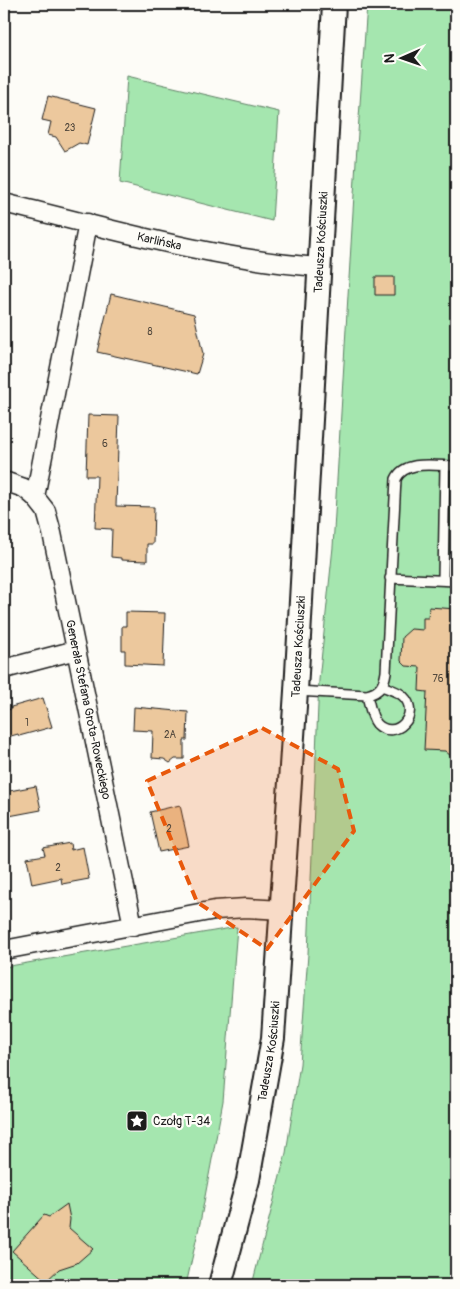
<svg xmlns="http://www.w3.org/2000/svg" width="460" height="1289" font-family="Pangolin,sans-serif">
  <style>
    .green { fill: #a5e6af; stroke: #608166 }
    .building { fill: #ecc89d; stroke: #1c1c1c }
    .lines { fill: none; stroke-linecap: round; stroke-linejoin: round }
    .service-casing { stroke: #1c1c1c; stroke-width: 12 }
    .minor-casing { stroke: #1c1c1c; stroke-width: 21 }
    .tertiary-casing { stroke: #1c1c1c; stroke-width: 26 }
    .service { stroke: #fdfcf7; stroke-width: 9 }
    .minor { stroke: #fdfcf7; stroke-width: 18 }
    .tertiary { stroke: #fdfcf7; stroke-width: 22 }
    .marked { fill: #e8590c; fill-opacity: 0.2; stroke: #e8590c; stroke-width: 4; stroke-dasharray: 10 6; stroke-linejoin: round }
    .labels { text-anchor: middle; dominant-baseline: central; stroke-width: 4.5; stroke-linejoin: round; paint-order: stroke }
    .number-label { font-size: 10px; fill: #50473c }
    .street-label { font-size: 12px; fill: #1c1c1c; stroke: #fdfcf7 }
    .poi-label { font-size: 12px; fill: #1c1c1c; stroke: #fdfcf7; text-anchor: start }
  </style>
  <rect width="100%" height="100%" fill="#fdfcf7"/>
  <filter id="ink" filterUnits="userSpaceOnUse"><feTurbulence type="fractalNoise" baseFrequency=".02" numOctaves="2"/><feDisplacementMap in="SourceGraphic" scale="10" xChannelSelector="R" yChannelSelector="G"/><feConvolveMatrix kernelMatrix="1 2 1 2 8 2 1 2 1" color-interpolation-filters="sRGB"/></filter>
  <g filter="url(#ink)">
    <path class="green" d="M367,4H456V1285H252L286,1153L300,1064L308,954L319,680L333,547L356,161Z
      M127,76L279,112L272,221L120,183Z
      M237,927L223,1101L200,1223L186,1285H4V967Z"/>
    <path class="building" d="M48,96L96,108L87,145L79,143L65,151L56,137L48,135L51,122L42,120Z
      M375,277H394V295H375Z
      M111,294L194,314L203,354L197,374L97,352Z
      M88,415L119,416L116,506L154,507L153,544H147V561L121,560V558L111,557L112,529L95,528L97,476H86Z
      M429,607L456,609V760L445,751L424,750L427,692L419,691L420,667L406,666L401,661L402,637L411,629L423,630V618H428Z
      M126,612L165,613L163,666L125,664V650H122V626H126Z
      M43,698L52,727L19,736L18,734L4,738V711L11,709V707Z
      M134,707L188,712L187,740H184V759H175L170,763L164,759L152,758L153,731L133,730Z
      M36,786L41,810L9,816L4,792Z
      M180,805L189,846L159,852L150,812Z
      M70,843L71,850L83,847L89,879L62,884L61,878L32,884L27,858L45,855L43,848Z
      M67,1204L70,1219L69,1228L93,1249L77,1263L59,1269L46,1281L12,1251L44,1215L49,1217Z"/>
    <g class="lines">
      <g class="service-casing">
        <path id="service" d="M390,578L456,581
          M443,580L445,466
          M296,691L367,695C380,692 384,685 386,672L396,479C405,459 437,466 456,466
          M367,695C369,703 371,717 377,724C395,742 422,714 403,696C398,691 388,689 382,686"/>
      </g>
      <g class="minor-casing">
        <g id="minor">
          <path id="s1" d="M4,203C107,228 213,259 318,267"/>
          <path id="s2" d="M88,223L35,497L46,511L52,533L133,926"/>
          <path d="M4,481L24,488L35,497"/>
          <path d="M4,669L76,650"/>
          <path d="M4,950L215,910L246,908L282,910"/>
        </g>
      </g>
      <g class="tertiary-casing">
        <g id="tertiary">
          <path id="s3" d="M220,1285L248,1180L273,1038L296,691L334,4"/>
        </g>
      </g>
      <use href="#service" class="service"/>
      <use href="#minor" class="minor"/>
      <use href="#tertiary" class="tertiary"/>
    </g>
  </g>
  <path class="marked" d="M262,728L338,769L354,831L267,949L197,902L147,781Z"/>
  <defs>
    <g id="sight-square" transform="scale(1.125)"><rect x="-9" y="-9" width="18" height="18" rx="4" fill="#1c1c1c" stroke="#fdfcf7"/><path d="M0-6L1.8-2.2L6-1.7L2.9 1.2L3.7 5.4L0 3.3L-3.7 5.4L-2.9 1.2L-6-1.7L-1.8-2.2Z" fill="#fff"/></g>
  </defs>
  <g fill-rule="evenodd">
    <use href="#sight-square" x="137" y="1121"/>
  </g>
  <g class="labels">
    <g class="number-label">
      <text x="70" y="128">23</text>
      <text x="150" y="332">8</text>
      <text x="105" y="444">6</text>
      <text x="438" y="679">76</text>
      <text x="27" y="723">1</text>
      <text x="170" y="735">2A</text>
      <text x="169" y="829">2</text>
      <text x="58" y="868">2</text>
    </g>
    <g class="street-label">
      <text stroke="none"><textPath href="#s1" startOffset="160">Karlińska</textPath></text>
      <text stroke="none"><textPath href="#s3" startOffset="1050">Tadeusza Kościuszki</textPath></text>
      <text stroke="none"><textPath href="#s3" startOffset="645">Tadeusza Kościuszki</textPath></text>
      <text stroke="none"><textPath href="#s2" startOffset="500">Generała Stefana Grota-Roweckiego</textPath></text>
      <text stroke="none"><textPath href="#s3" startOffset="239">Tadeusza Kościuszki</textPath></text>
    </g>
    <g class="poi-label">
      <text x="153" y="1121">Czołg T-34</text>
    </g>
  </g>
  <rect width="460" height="1289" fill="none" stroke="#fdfcf7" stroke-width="20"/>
  <rect x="10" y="10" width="440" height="1269" fill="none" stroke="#1c1c1c" stroke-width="2" filter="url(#ink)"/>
  <g transform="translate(402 58) rotate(268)" stroke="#fdfcf7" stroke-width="4" paint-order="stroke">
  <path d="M0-4L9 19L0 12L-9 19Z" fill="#1c1c1c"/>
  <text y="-8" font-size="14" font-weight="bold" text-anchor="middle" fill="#1c1c1c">N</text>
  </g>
</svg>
